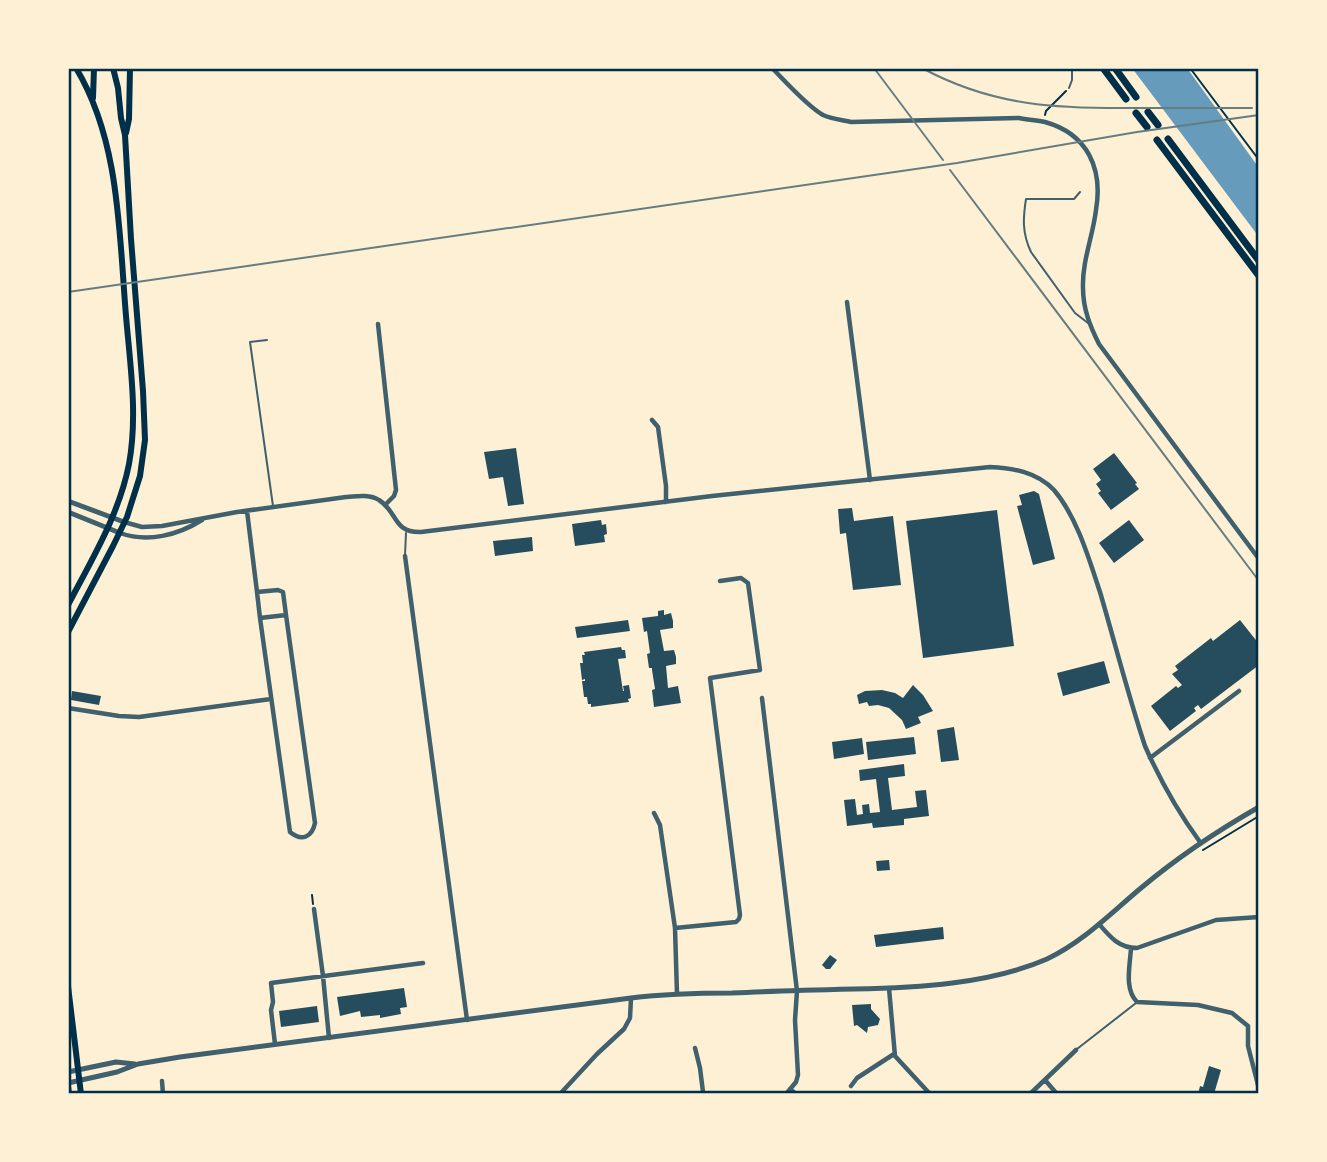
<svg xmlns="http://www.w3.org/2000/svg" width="1327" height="1162" font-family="Jost,sans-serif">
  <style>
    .water { fill: #669bbc }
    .building { fill: #264d5e }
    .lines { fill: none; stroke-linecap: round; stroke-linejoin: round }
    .path { stroke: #003049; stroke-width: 2 }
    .service { stroke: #3f606c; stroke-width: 2 }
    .minor { stroke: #3f606c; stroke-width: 4.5 }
    .tertiary { stroke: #3f606c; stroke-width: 5 }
    .primary { stroke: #003049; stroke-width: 6 }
    .trunk { stroke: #003049; stroke-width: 7 }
    .rail { stroke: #657d81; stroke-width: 2 }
    .neatline { fill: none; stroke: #003049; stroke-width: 2.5 }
  </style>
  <rect width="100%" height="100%" fill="#fdf0d5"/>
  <path class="water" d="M1132,68H1187L1259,168V237Z"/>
  <path class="building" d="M516,448L524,504L508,506L503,477L489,479L484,452Z
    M1114,453L1137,483L1135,484L1139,489L1111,510L1098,493L1101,491L1096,484L1101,480L1093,469Z
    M1034,491L1039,494L1055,559L1033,565L1017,506L1022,505L1019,495Z
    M852,508L854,521L893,516L901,585L853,590L846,533L840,534L838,509Z
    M997,510L1014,646L923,658L906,521Z
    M601,520L602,525L606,524L607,534L604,535L605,542L575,546L572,524Z
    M1129,520L1144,540L1114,563L1099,543Z
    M532,537L533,551L495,556L493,541Z
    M664,610V615L671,613L673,621V628L660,630L664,651L674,650L676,657V664L666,666L668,688L678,686L681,703L654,707L652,690L655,689L652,670V668H649L647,654L650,653L647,631L644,632L642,618L658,616V611Z
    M628,620L630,631L577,638L575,627Z
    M1240,620L1259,644V665L1201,709L1198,705L1194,708L1196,711L1170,731L1151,706L1176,686L1178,688L1182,685L1172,674L1178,670L1175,666L1211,638L1213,641Z
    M621,647L622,650H625L626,658L618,659L623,691H624L623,686L629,685L631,698L628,699L629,702L591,707V704H588L587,697H584L582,681H585V679L582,680L580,663H583L582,655H585L584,652Z
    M1104,661L1110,683L1063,696L1057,673Z
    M913,685L923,695L933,711L918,717L921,723L906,729L902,720L889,708L878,705L869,706L867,702L859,704L857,695L865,691L882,690L895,693L903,698Z
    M72,691L101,696L99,705L71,700Z
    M954,727L959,760L941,762L937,730Z
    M914,737L916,754L868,760L866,742Z
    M862,738L864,754L834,759L832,742Z
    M904,764L905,776L888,778L892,810L917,807L915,791L926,790L929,816L904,819V825L873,828L872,823L847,826L844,800L855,799L857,815L863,814L862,805L869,804L870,813L880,812L876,779L860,781L859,770Z
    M889,860L890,870L877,871L876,861Z
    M943,927L944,939L876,947L874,935Z
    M830,955L837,960L830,969H826L822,965Z
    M404,988L407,1007L400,1008L401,1014L380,1018V1015L361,1017L360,1011L340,1016L337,997Z
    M871,1004V1009L880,1019L878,1025L868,1027L867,1033L857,1025L854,1026L852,1005Z
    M317,1006L319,1022L281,1027L279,1011Z
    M1209,1066L1221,1070L1214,1094H1198L1200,1086L1203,1087Z"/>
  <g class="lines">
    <path class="path" d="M1190,68L1259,160
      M1045,115L1046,111L1066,91
      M1203,850L1259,816
      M312,895L313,904"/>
    <path class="service" d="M1069,88L1072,80V68
      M1080,192L1074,199H1026C1023,218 1022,233 1031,252L1075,313L1088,323
      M267,340L250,342L273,506
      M405,555L406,533
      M1077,1049L1136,1003"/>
    <path class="minor" d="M772,68C786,82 807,106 823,115C832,119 842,120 851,122L1019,118C1028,120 1037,120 1045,122C1088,134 1103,169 1096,210C1093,236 1082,261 1083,288C1083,309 1090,326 1099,344L1259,559
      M847,302L870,480
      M378,324L396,490L394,496L385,505
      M652,420L658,427L666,486V502
      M247,511L257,592
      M124,522L142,527L162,526L237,512L346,497C357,496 370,494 379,500C398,512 393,533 421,532L712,496L990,467C1013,468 1037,472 1054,490C1077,517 1089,559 1100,592C1115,643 1128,695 1145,746C1160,780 1178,812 1200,842
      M120,533C148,543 178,535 202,520
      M405,556L467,1020
      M278,590L283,592L286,615L260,618L257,592Z
      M260,618L290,832C302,842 312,837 315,823L286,615
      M762,698L797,991L795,1020L798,1075L796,1082L786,1094
      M68,708L119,716L139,717L271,699
      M1150,758L1239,691
      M654,813L660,825L675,928L677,994
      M314,909L323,976L329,1038
      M1099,924C1110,937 1119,948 1137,948L1216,920L1259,917
      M675,928L736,922L739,919L740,915L710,678L760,670L748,583L741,578L720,581
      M1131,948C1130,966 1124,989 1137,1002L1198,1005L1232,1013L1248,1026V1046L1259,1089
      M889,988L895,1056L930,1094
      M275,1044L271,1010L273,1002L271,983L423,963
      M695,1048L700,1068L703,1092L705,1094
      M1045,1080L1057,1094
      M162,1081L163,1094
      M851,1086L857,1078L894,1054
      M790,1089L796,1094
      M560,1094L597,1054L624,1029L630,1018L631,998
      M1030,1094L1076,1050"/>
    <path class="tertiary" d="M68,501L124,522
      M68,512L120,533
      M68,1072L116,1062L135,1064
      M68,1083L117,1072L138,1064L180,1057L631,998C664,994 698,993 732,993C772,991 813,990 854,989C916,988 990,984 1047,959C1083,942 1111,913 1141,888C1178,857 1217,831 1259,807"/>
    <path class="primary" d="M93,98L94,68
      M126,133L129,119L130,68
      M68,605C92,559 119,515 129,464C138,415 130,364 126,316C119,233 120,141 76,68
      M68,632L113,546L127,517L140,476L145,440L143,391L131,239L125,135L121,118L118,88L113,68
      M68,986L81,1094
      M68,1086L69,1094"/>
    <path class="trunk" d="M1103,68L1126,99
      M1115,68L1136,97
      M1148,112L1158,125
      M1136,113L1147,127
      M1168,139L1259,261
      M1157,140L1259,276"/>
    <path class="rail" d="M874,68L943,160
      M922,68C994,107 1060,109 1140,108C1177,108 1214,108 1252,108
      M950,170L1259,581
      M68,292L957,163L1137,132L1259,115"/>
  </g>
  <rect width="1327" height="1162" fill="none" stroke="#fdf0d5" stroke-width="140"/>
  <rect x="70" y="70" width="1187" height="1022" class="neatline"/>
</svg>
